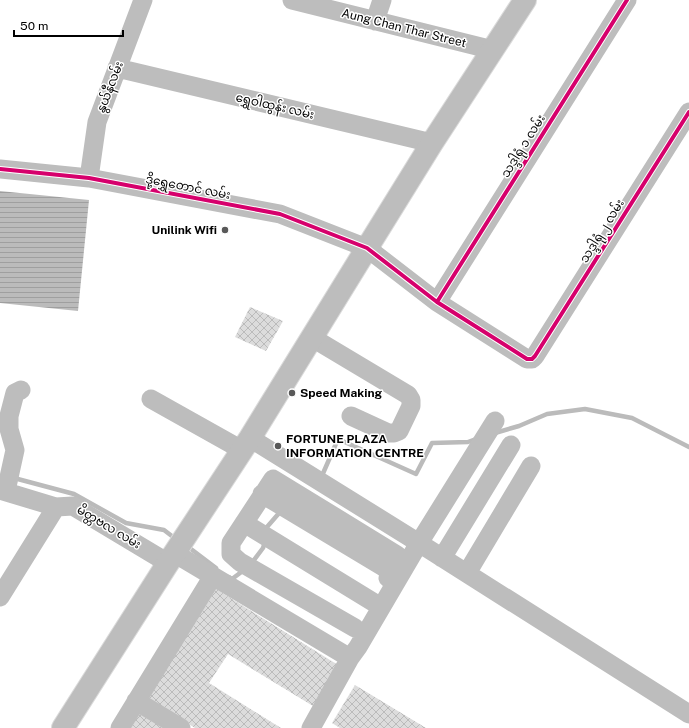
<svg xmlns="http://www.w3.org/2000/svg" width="689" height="728" font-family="'Public Sans','Noto Sans Myanmar',sans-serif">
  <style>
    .water { fill: url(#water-rules) }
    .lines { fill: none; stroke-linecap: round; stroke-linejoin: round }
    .stream { stroke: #bbb; stroke-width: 4.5 }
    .building { fill: url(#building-cross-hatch) }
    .major-casing { stroke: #dbdbdb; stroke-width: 24 }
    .minor { stroke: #bdbdbd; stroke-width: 19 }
    .major { stroke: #bdbdbd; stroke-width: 22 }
    .cycleway-casing { stroke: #fff; stroke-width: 6 }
    .cycleway { stroke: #d6006c; stroke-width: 4 }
    .poi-dot { fill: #595959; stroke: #fff; stroke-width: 1.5 }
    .labels { text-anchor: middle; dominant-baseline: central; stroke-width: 3; stroke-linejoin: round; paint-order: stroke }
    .street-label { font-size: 12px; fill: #000; stroke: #fff }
    .poi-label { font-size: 12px; font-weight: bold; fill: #000; stroke: #fff; text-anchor: start }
  </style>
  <defs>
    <pattern id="water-rules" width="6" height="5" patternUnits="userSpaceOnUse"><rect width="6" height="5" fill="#bbb"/><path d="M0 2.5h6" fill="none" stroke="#9f9f9f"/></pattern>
    <pattern id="building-cross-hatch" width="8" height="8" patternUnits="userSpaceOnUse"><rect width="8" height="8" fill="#dcdcdc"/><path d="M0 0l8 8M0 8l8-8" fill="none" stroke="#bbb"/></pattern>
  </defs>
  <rect width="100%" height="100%" fill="#fff"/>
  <path class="water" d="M0,191L89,200L78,311L0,303Z"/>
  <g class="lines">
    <path class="stream" d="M495,433L519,426L547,414L585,409L632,418L689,447
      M14,478L74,494L126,523L164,530L177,540
      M321,478L338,439L416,474L432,443L468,442L476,439
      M266,532L267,527L280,512L281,511
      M187,546L216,568
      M251,564L263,548L265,542
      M229,577L232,579L244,570"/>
  </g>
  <path class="building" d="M250,307L283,321L266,351L235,337Z
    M216,589L338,665L313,706L228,654L209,683L281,728H195L148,699Z
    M355,685L426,728H340L332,723Z
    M142,709L173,728H130Z"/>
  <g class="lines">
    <g class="major-casing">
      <path id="major" d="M63,728L168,563L250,438L367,248L432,143L525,0"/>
    </g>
    <path class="minor" d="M292,0L493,50
      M375,21L382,0
      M117,68L432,143
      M0,169L89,178L280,214L367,248L437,302L527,359H532L535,356L689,112
      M89,178L97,122L143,0
      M437,302L627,0
      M311,337L408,395L411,400V406L399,431L394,433H388L351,416
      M151,399L242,450
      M495,421L419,543L689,714
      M0,490L56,507L73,506L168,563
      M6,491L15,450L9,429V416L15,393L21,390
      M262,494L392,572
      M244,523L373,602
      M174,553L350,658L358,647L419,543L250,438
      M442,558L511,445
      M467,573L531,466
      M0,597L56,507
      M355,628L240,562L231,554V543L273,479L397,555V565L388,578
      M136,701L181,728
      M120,728L213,576
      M311,728L350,658"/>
    <use href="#major" class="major"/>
    <g class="cycleway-casing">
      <path id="cycleway" d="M0,169L89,178L280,214L367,248L437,302L527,359H532L535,356L689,112
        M437,302L627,0"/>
    </g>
    <use href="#cycleway" class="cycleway"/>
  </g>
  <g class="poi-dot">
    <circle cx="225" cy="230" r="4"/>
    <circle cx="292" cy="393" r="4"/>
    <circle cx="278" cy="446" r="4"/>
  </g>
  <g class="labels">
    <g class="street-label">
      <text transform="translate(404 28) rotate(14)">Aung Chan Thar Street</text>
      <text transform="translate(110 87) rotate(-69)">နွယ်နီလမ်း</text>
      <text transform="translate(275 106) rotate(13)">ရွှေဝါထွန်း လမ်း</text>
      <text transform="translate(523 146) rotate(-58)">သဒ္ဒါရုံ ၁ လမ်း</text>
      <text transform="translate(188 187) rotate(11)">ဒို့ရွှေတောင် လမ်း</text>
      <text transform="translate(602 231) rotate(-58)">သဒ္ဒါရုံ ၂ လမ်း</text>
      <text transform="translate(109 527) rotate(31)">မိတ္တဗလ လမ်း</text>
    </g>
    <g class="poi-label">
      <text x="217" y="230" text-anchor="end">Unilink Wifi</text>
      <text x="300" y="393">Speed Making</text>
      <text x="286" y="439">FORTUNE PLAZA<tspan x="286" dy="14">INFORMATION CENTRE</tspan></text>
    </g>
  </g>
  <path d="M14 30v6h109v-6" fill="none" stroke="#000000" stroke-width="2"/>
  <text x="20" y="30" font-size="12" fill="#000000" stroke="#ffffff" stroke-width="3" paint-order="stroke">50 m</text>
</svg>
